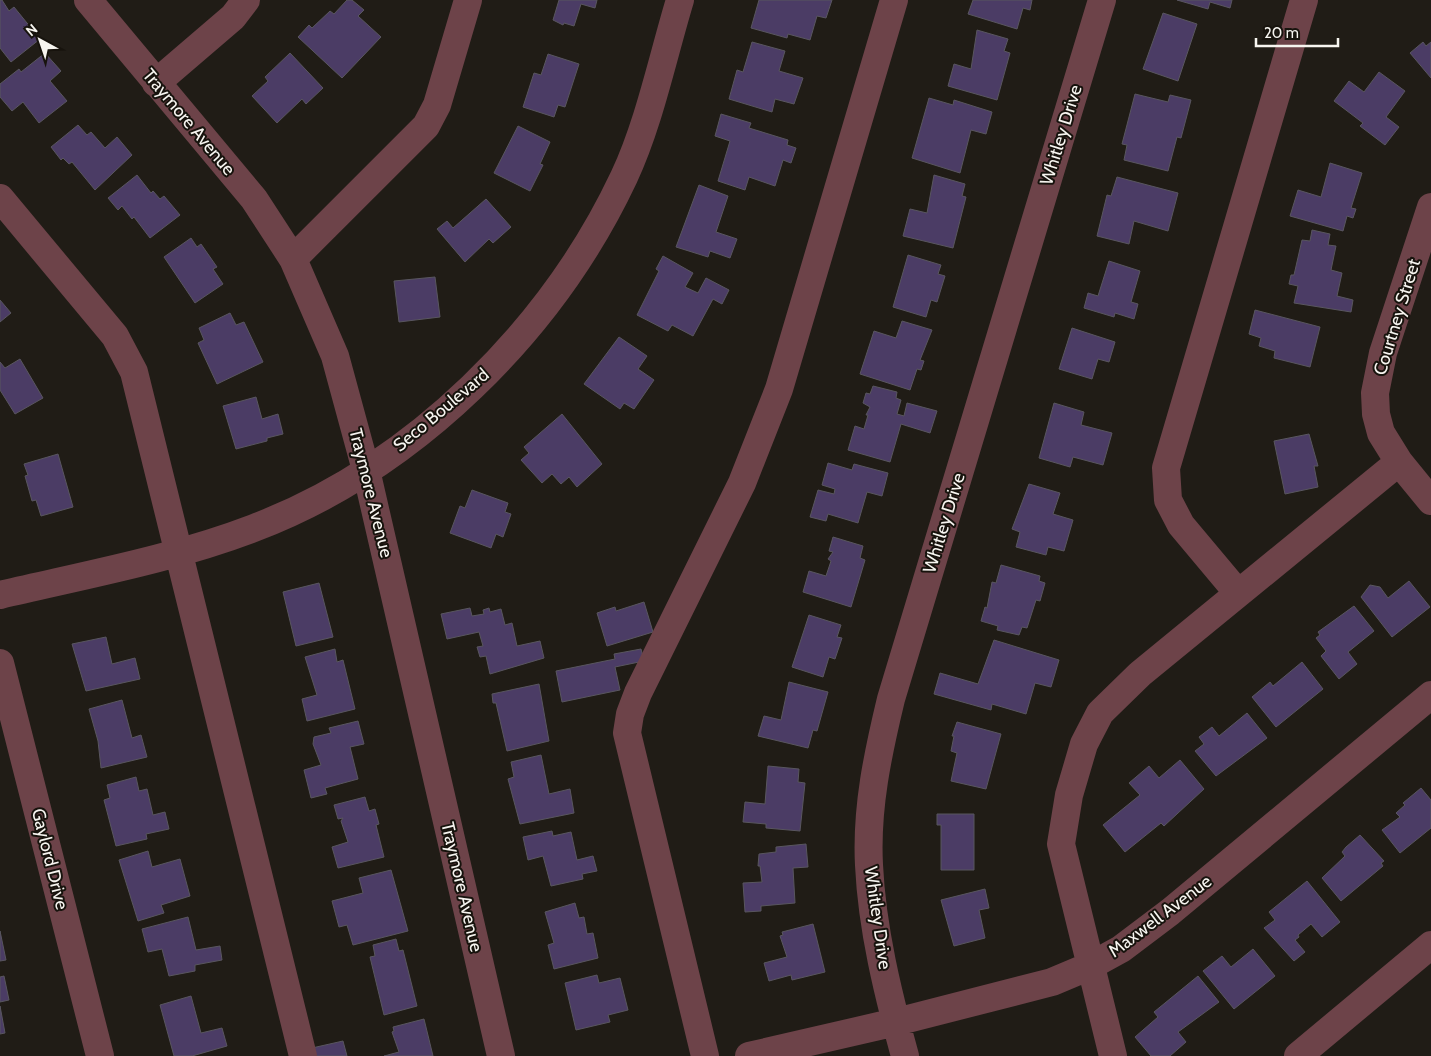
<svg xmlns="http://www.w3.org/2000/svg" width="1431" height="1056" font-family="Cabin,sans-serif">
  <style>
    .building { fill: #4b3c65; stroke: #59565f }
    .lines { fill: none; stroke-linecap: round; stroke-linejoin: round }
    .minor { stroke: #6d4349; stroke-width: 28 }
    .labels { text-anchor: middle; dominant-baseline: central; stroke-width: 4; stroke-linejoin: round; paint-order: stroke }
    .street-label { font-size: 18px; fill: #f7f5f0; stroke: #17130d }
  </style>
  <rect width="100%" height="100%" fill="#201c16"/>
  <path class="building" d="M0,0H2L9,11L14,7L40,39L11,62L0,48Z
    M347,0H352L364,10L358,16L381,37L342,78L298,37L309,25L312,28L330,11L334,14Z
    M559,0H597L595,8L581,4L574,26L564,23L563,25L553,20Z
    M759,0H832L826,18L817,16L810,40L788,34L787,38L751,28Z
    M973,0H1032L1030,10L1023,8L1017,29L968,14Z
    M1177,0H1232L1230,8L1210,2L1208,9Z
    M1163,13L1197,24L1178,81L1143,69Z
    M977,30L1008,39L1004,51L1010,53L997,100L948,86L954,64L971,69Z
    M752,42L785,51L779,71L803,78L794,104L775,99L772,112L729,99L737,70L743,72Z
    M1423,42L1426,46L1431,42V78L1410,53Z
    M45,53L61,71L50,81L67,101L39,123L23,102L12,111L0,97V84L19,69L21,72Z
    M290,53L323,88L306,104L302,99L277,123L252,96L268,81L265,77Z
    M548,54L579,64L565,107L558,105L554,117L523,107L534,73L541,75Z
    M1379,72L1405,91L1386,117L1399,127L1385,145L1360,126L1363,123L1334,101L1349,81L1364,92Z
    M1135,94L1168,102L1170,95L1191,100L1181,138L1177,137L1168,171L1124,160L1127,145L1122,144Z
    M929,98L953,105L954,100L992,112L986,134L971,130L960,173L912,158Z
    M721,114L751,123L749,128L788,140L787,145L796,148L791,163L783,160L775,186L749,177L745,190L718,181L730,141L715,136Z
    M78,125L87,135L91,132L105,148L117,137L132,155L95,190L72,162L69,164L63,158L61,160L51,147Z
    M518,126L550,142L540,164L543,165L530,191L494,173Z
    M1330,163L1362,173L1351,208L1356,209L1353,218L1347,216L1343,231L1290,216L1298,190L1321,197Z
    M137,175L151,193L153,191L160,199L164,196L180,215L150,238L134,217L132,219L122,206L118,210L108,198Z
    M934,175L965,184L962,196L966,197L953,248L903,236L910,209L927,213Z
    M1117,177L1178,193L1168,231L1134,221L1129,244L1097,236L1107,195L1111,196Z
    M699,185L728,196L716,232L737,239L730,258L710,251L708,257L676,247Z
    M486,199L511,227L493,243L489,239L465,262L437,229L447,221L453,228Z
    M1312,230L1330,234L1328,245L1336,246L1331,270L1342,273L1337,296L1353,300L1351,312L1294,303L1298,286L1289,284L1291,275H1294L1302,240L1310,241Z
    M191,238L197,247L201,244L217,267L213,269L223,284L195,303L164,257Z
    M908,255L941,265L938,274L945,276L937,302L931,300L926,317L893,307Z
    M663,256L693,273L685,287L698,293L706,278L729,290L722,304L713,299L693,336L672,325L668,331L637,315L659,271L656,269Z
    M1109,261L1140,271L1131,302L1138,304L1134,319L1115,313L1114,317L1084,308L1088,293L1098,296Z
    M435,277L440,317L399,322L394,281Z
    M0,300L11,313L0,322Z
    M1255,310L1320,327L1310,367L1274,358L1275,351L1259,346L1261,338L1249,334Z
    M230,313L236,325L244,322L263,362L217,384L198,343L204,340L199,328Z
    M902,321L932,330L920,360L924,361L921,370L917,369L910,390L860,374L874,331L896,338Z
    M1072,328L1115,342L1109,362L1098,359L1092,379L1059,369Z
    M619,337L647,356L638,369L654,380L634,409L624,403L620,409L584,384Z
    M20,359L43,398L15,414L0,390V362L5,368Z
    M873,386L897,392L896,398L901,400L897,414L904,416L907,403L937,411L930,433L901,424L890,462L848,450L855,426L864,429L868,415H866L870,407L863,403L866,393L870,394Z
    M256,397L262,419L278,414L283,434L267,438V441L236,449L223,406Z
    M1054,403L1084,412L1081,425L1112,433L1103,465L1073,457L1070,467L1039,458Z
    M562,414L602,464L577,487L569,477L561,484L552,474L542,483L521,460L529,453L524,447Z
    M1309,434L1318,466H1314L1318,487L1285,494L1274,441Z
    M58,454L73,507L41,516L36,500L32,501L25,476L28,475L24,464Z
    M828,463L852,470L854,464L888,473L882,496L867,492L858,523L828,514L826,521L810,517L818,490L834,494L835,489L822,485Z
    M1029,484L1060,493L1053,514L1073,520L1064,551L1048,547L1046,555L1016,547L1020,532L1012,529Z
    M472,490L508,503L505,512L511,514L503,537L496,534L491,548L450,533L460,506L465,508Z
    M833,537L863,546L860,558L865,560L851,607L803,592L809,571L826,576L831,561L828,559L833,552L829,551Z
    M1001,565L1040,576L1039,581L1045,583L1040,601L1036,600L1027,628L1022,627L1019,635L997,630L998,626L981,621L985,607L987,608L992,582L996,583Z
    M1409,581L1430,607L1392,637L1361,597L1370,585L1380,587L1388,598Z
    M319,583L333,637L296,646L283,592Z
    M644,602L653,632L607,646L597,613L615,607L616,611Z
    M1354,606L1374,631L1348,652L1357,664L1339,679L1321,656L1326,651L1316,638L1320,635L1318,632Z
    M470,608L472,616L484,614L483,610L489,608L490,612L501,609L505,625L512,623L517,646L540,641L544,658L490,674L486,656L480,657L477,647L483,646L479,632L447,639L441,614Z
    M809,615L841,625L837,637L842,638L835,659L829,657L823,677L792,667Z
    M106,637L112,664L135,658L140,679L86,691L72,644Z
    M994,640L1059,660L1051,687L1035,683L1026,714L992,704L991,710L934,694L940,673L978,684Z
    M335,649L337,662L343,660L355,709L307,721L302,699L317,695L305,657Z
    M641,649L644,661L615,667L620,690L562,702L556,671L615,659L614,654Z
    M1302,662L1323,689L1276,727L1252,697L1270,682L1273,686Z
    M789,682L828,692L817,731L813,730L808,748L758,736L764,716L781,720Z
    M539,684L549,741L507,751L496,703H493L492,694Z
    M122,700L132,738L141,735L147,757L101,768L98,741L89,709Z
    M1247,713L1267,738L1216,776L1195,751L1204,744L1199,737L1212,727L1219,736Z
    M358,721L364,744L350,747L358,779L325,788L327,794L311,798L304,770L321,765L313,744L314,737L331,733L329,728Z
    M957,722L1001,734L986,789L951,781L957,753L951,751L954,736H952Z
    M541,755L549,794L570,789L574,813L520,824L508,779L514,777L511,762Z
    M1180,760L1204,789L1164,826L1161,823L1125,852L1103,825L1140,795L1129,783L1149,766L1159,778Z
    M768,766L799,769L798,782L805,783L800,831L766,828V824L743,822L745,802L765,804Z
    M136,777L139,791L147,789L153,815L165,812L169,829L146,834L147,839L116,846L104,800L110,798L107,785Z
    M1421,788L1431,800V828L1400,853L1382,830L1400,817L1396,813L1405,805L1403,803Z
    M365,797L369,811L375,809L379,824L376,825L384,857L338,868L332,847L348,842L341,821L343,818L338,819L334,805Z
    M937,814H974V870H941V825H937Z
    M552,831L553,836L571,832L577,860L593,856L597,871L582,874L583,879L551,886L543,856L528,860L523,837Z
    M1360,835L1384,861L1381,863L1383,866L1341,901L1322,878L1345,856L1342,852L1346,847Z
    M806,844L808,867L793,868L795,903L761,906V911L745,912L743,883L762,882L760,866H758L759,854L776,852V847Z
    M148,851L152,867L180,859L190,896L161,905L164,913L138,921L119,860Z
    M391,870L408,931L353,945L347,925L339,927L332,901L363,893L359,878Z
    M1307,881L1340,922L1322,937L1311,924L1298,935L1299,937L1295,940L1305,952L1294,961L1264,928L1275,920L1269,912Z
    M985,889L989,908L979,910L985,938L954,946L941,900Z
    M575,903L579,918L584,917L587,934L593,933L598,958L554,969L548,945L554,943L545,912Z
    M188,917L196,950L220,946L222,960L195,965V971L169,976L162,949L148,952L142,929Z
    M813,924L825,972L792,980L791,975L769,981L764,963L787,957L780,936L783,935L782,932Z
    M0,931L6,960L0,961Z
    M396,939L399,951L403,950L417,1006L384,1015L370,957L375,956L373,945Z
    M1253,949L1275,976L1234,1009L1203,971L1222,956L1231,967Z
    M597,975L599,983L620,978L628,1010L608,1015L610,1022L576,1030L565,983Z
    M4,976L9,1000L0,1002V977Z
    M1198,976L1219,1002L1178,1032L1186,1042L1170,1056H1151L1135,1037L1158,1017L1154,1012Z
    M191,996L201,1033L222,1028L227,1046L192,1056H174L160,1005Z
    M0,1006L5,1033L0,1034Z
    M424,1019L433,1056H384L399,1052L392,1032L394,1031L393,1027Z
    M343,1041L347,1056H314L312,1048Z"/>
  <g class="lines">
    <path class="minor" d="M88,0L254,199L293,259L335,356L366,470L501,1056
      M156,83L233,17L246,0
      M0,198L115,336L134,372L303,1056
      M1431,207L1383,353L1375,393L1376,414L1381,433L1399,462L1431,501
      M293,259L426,126L437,105L468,0
      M1238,593L1181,525L1168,500L1166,468L1304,0
      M0,595C85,575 173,559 254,528C414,467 552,330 624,177C649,124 663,56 680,0
      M0,663L100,1056
      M705,1056L627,733L630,714L638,693L742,483L779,389L894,0
      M749,1056L896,1022L1052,982L1090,966L1121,949L1170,912L1431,695
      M905,1056C888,994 872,929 869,865C866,808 878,753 891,699L1102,0
      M1113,1056L1061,844L1069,795L1084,744L1100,713L1140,674L1399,462
      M1298,1056L1431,945"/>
  </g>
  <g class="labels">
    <g class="street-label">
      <text transform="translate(189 122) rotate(50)">Traymore Avenue</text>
      <text transform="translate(1061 135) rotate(-73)">Whitley Drive</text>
      <text transform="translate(1397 317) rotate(-73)">Courtney Street</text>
      <text transform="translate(441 410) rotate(-40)">Seco Boulevard</text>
      <text transform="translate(371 493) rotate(76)">Traymore Avenue</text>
      <text transform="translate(944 523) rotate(-73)">Whitley Drive</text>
      <text transform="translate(50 859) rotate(76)">Gaylord Drive</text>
      <text transform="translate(462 887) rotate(77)">Traymore Avenue</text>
      <text transform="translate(1160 916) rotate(-37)">Maxwell Avenue</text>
      <text transform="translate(878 918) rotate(82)">Whitley Drive</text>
    </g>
  </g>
  <g transform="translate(40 40) rotate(320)" stroke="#17130d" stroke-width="4" paint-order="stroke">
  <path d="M0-4L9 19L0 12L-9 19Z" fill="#f7f5f0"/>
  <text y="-8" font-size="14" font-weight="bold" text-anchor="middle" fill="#f7f5f0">N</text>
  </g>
  <path d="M1256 38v8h82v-8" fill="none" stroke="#f7f5f0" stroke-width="2.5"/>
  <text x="1264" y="38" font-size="15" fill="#f7f5f0" stroke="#17130d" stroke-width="4" paint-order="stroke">20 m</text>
</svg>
